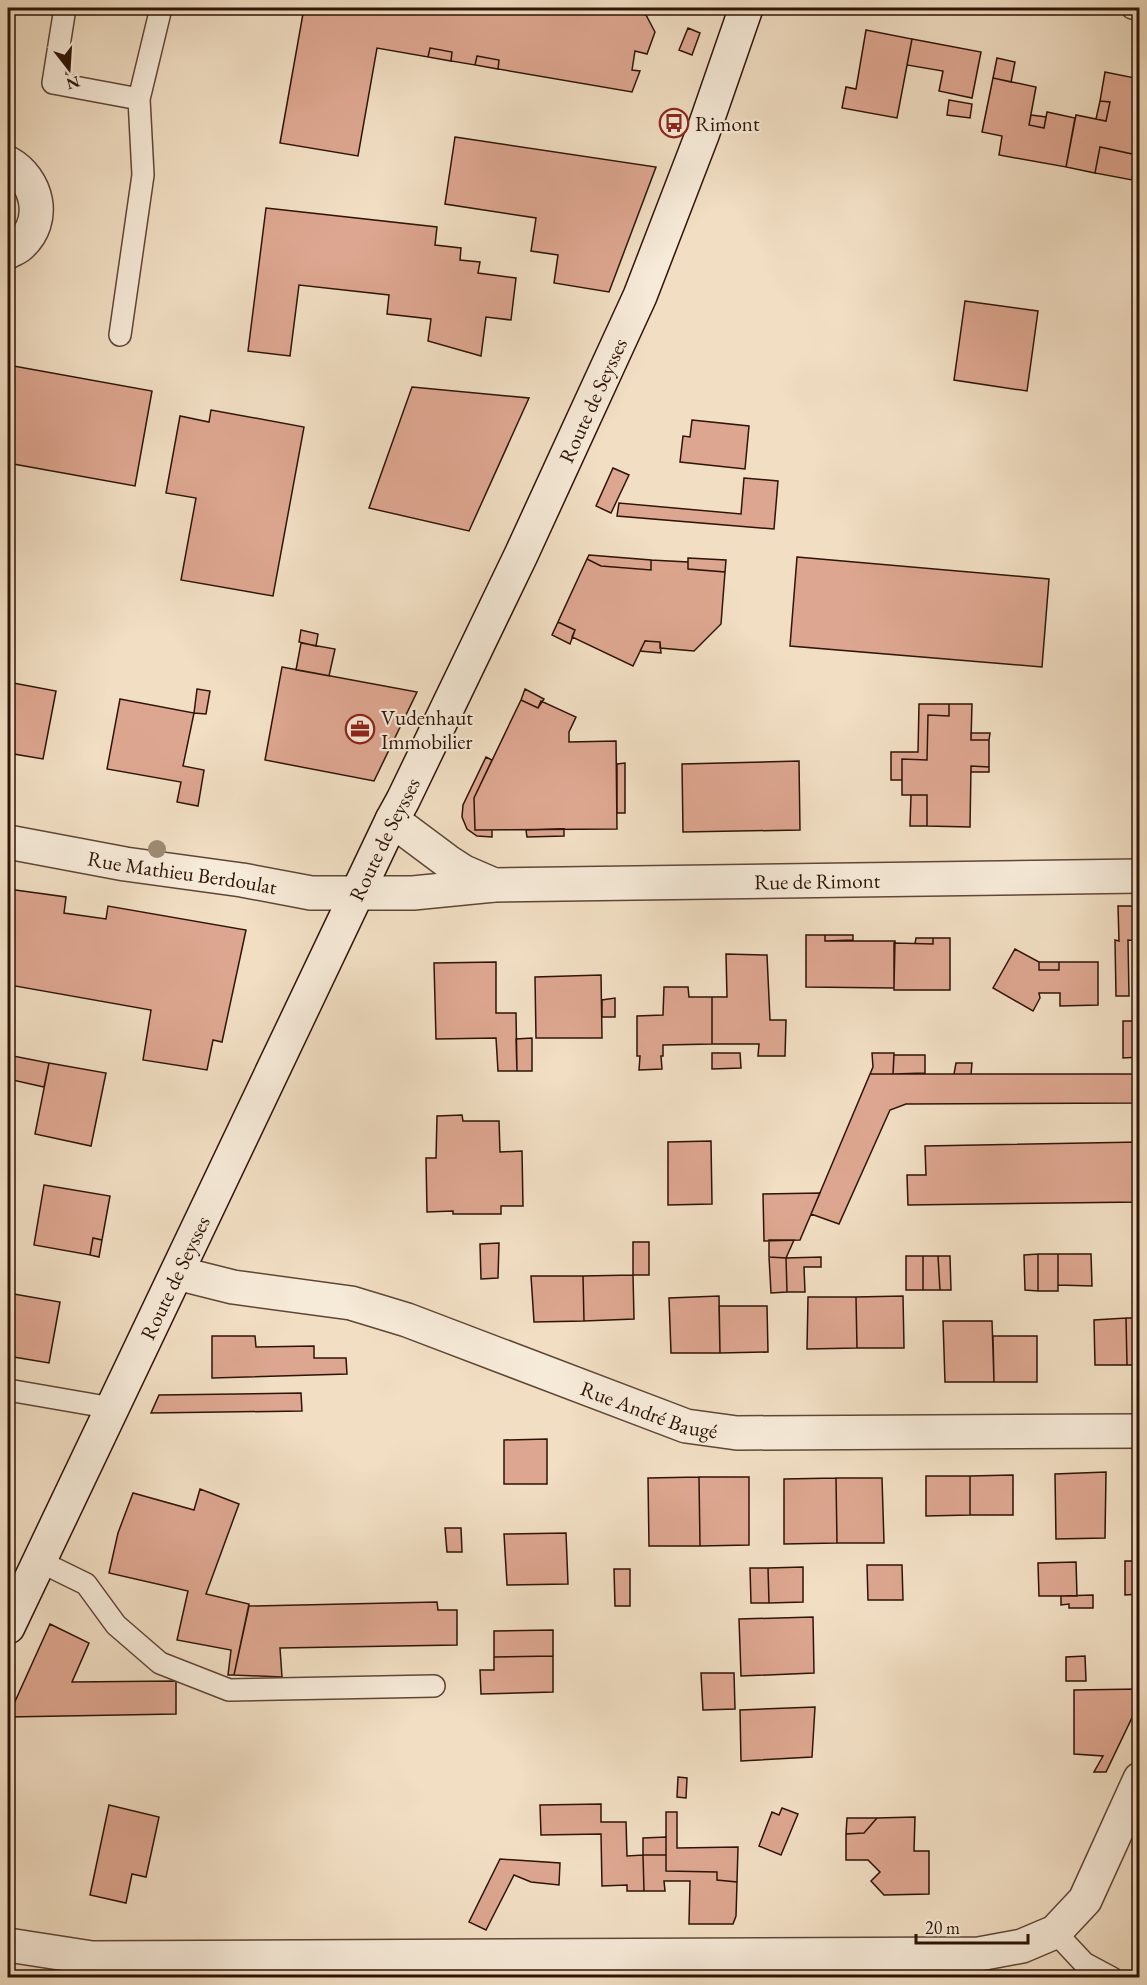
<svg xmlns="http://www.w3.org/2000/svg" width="1147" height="1985" font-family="'EB Garamond',serif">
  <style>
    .building { fill: #dda690; stroke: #2f1407; stroke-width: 1.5 }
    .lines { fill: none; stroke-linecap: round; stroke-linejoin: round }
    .service-casing { stroke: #604636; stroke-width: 24 }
    .minor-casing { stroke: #604636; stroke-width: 36 }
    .secondary-casing { stroke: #2f1407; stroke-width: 36 }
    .service { stroke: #f6ead8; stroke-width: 21 }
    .minor { stroke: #f6ead8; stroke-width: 33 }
    .secondary { stroke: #f6ead8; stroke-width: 33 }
    .tree { fill: #9d8c73 }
    .labels { text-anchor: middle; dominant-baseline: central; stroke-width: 4.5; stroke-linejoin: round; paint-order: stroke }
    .poi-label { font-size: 21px; fill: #2f1407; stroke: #f6ead8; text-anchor: start }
    .street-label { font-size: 21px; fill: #2f1407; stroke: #f6ead8 }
  </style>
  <rect width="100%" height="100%" fill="#f1dec3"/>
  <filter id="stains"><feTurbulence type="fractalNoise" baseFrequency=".00333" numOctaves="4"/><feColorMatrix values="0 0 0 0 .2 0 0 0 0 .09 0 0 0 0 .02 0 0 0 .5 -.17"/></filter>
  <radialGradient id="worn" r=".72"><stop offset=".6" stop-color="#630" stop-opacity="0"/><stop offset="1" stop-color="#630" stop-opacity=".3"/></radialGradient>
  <path class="building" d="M304,8H605L646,15L655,32L647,54L635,51L632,70L640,71L632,92L498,69L499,60L477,56L475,65L451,61L452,52L430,48L428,57L377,48L358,156L280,143Z
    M688,28L700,33L692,55L679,50Z
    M866,30L912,39L897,118L842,108L846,87L856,89Z
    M912,39L981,52L972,98L939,91L943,71L907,65Z
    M430,48L452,52L451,61L428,57Z
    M477,56L499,60L498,69L475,65Z
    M997,58L1015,62L1011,82L993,78Z
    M1105,72L1140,79V140L1137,155L1100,147L1095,173L1066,167L1076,115L1106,121L1110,102L1100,101Z
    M993,78L1036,87L1029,125L1044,128L1047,112L1075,118L1066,167L999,155L1002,136L982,132Z
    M949,100L972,104L970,118L947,115Z
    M1100,101L1110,102L1106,121L1096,119Z
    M1031,115L1046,117L1044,128L1029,125Z
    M455,137L656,167L609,292L554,283L558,255L531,251L536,218L445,204Z
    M1100,147L1137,155L1132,180L1095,173Z
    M266,208L437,227L435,245L461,248L460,260L480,262L478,273L516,278L511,320L486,317L481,356L428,341L431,319L387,314L389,295L299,285L290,356L248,351Z
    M965,301L1038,311L1027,391L954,380Z
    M8,365L152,391L135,486L8,463Z
    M412,387L529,398L469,531L369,508Z
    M211,410L304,427L273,596L181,580L196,498L166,493L180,416L209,422Z
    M692,420L749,426L745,469L680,462L683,436L690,437Z
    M613,468L629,475L611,513L596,506Z
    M744,478L778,481L774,529L617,516L619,503L741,514Z
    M589,555L651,560V570L601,566L587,559Z
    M797,557L1049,579L1042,667L790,646Z
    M688,558L726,560L725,572L688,569Z
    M587,559L601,566L651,570V560L688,562V569L725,572L721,624L694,651L660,648V642L645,641L633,666L572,637L575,630L558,622Z
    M558,622L575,630L570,644L552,635Z
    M301,630L318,634L316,646L299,642Z
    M645,641L660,642L661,653L640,651Z
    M301,643L335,649L329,676L296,670Z
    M282,667L417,692L374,781L265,760Z
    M8,682L56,691L43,759L8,753Z
    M197,689L210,691L206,714L194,713Z
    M525,689L544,699L538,708L521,700Z
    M120,699L194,713L183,766L204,770L198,806L177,802L181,782L107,769Z
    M521,700L538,708L541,701L576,717L569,732V742L616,741L617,829L475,830L474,798Z
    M919,704H949V716L928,715L927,760L902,759V780H891V752H918Z
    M949,704H972L971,740H989V767L971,766L970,827L927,826V795H902V759L927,760L928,715L949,716Z
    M971,733H990L989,740H971Z
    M486,757L492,760L474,798L475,830H492V837L477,836L467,829L462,817L463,805Z
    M799,761L800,830L683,832L682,764Z
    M625,763V813H617V764Z
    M971,766L989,767V772H971Z
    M911,795H927V826H910Z
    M564,829V836L527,837L526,830Z
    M8,889L66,897L64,913L106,919L108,906L246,930L222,1042L213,1040L207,1070L143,1060L151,1010L10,985L8,998Z
    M1118,906H1140V941L1128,940L1129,996H1116L1115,940L1119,941Z
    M806,935H825V941H895L894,988L806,987Z
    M825,935H853V940L825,941Z
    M916,938H933V944H915Z
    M933,938H950V990H894V943L933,944Z
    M1015,949L1039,962V970H1059V962H1098V1005L1060,1006V993H1039L1040,998L1033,1011L993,988Z
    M726,954L767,955L770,1020H786L785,1056H758L759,1044H712V997H727Z
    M496,962V1013H516L517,1071H498L496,1038L436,1039L434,963Z
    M1039,962H1059V970H1039Z
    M601,975L602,1038H536L535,977Z
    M664,987H688L689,997H712V1044L663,1045V1056H661L662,1069L639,1070L640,1056H637V1016L663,1015Z
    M615,998V1017H602V1000Z
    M1123,1021H1140V1057L1123,1058Z
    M532,1038V1071H517L516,1039Z
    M712,1053H740L741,1068L712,1069Z
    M872,1053H894L893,1074H870L873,1067Z
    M8,1055L49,1063L44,1087L8,1079Z
    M894,1055H925V1073L893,1074Z
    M49,1063L106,1073L91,1146L35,1134Z
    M956,1063H972L971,1074H954Z
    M870,1074H1140V1103L906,1104L890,1110L839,1224L811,1214Z
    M462,1115L463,1121H499L500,1152L522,1151L523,1206H501V1214H453V1211L427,1212L426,1158H436L437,1116Z
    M711,1141L712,1204L668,1205V1142Z
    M1140,1142V1202L908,1205L907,1175H926L925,1146Z
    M44,1185L110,1196L102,1240L93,1238L90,1255L34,1245Z
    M820,1193L800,1240L764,1241L763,1194Z
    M93,1238L102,1240L99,1257L90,1255Z
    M769,1240H794L786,1258L769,1257Z
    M633,1242H649V1275H633Z
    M499,1243L498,1278L481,1279L480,1244Z
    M1038,1254V1291L1025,1290L1024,1255Z
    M1038,1254H1058V1291H1038Z
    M1058,1254H1091L1092,1286L1058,1285Z
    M906,1256H923V1290H906Z
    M923,1256H938L940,1290H923Z
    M938,1256H950L951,1290H940Z
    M769,1257L786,1258L787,1292L771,1293Z
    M821,1257V1267H804L805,1292H787L786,1258Z
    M633,1275L634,1319L584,1321L583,1276Z
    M531,1276H583L584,1321L534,1322Z
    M8,1293L60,1302L49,1363L8,1356Z
    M719,1296L720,1353H671L669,1298Z
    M903,1296L904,1348H857L856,1297Z
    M808,1297H856L857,1348L807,1349Z
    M719,1306H767L768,1352L720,1353Z
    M1126,1318H1133V1326H1140V1365H1127Z
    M1126,1318L1127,1365H1095L1094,1320Z
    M943,1321H992L994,1382H945Z
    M212,1336H255L256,1347L314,1346V1358H346L347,1374L212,1378Z
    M993,1336H1037V1382H994Z
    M301,1393L302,1411L151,1413L159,1395Z
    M547,1439V1484H504V1440Z
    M1106,1472L1105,1538L1056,1539L1055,1474Z
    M1013,1475V1515H970V1476Z
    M926,1476H970V1515L926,1516Z
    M699,1477H749V1545L700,1546Z
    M699,1477L700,1546H649L648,1478Z
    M836,1478L837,1543L784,1544V1479Z
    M836,1478H882L884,1543H837Z
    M200,1489L239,1504L206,1594L249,1604L234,1675H228L231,1650L177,1640L188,1591L109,1573L118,1533L133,1493L194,1510Z
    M445,1528H461L462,1552H447Z
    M566,1533L568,1584L507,1585L504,1534Z
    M1125,1561H1140V1594L1125,1595Z
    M1076,1562L1077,1596H1039L1038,1563Z
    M867,1565H902L903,1600H868Z
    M803,1567V1602L769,1603L768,1568Z
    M750,1568H768L769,1603H751Z
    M614,1569H630V1606H615Z
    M1093,1595V1608H1069V1604L1061,1605V1596Z
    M437,1602L438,1610H457V1645L280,1648L282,1677L234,1675L249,1606Z
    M813,1617L814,1673L741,1676L739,1619Z
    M50,1624L89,1643L72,1682L176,1681V1714L8,1717Z
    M553,1630V1656L494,1657V1631Z
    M1140,1631V1650L1133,1647Z
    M553,1656V1692L481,1694L480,1670H494V1657Z
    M1085,1656L1086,1681H1066V1657Z
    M701,1673H734L735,1709L703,1710Z
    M1140,1689V1701L1106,1772H1094L1103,1756L1074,1754V1690Z
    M815,1707L812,1757L741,1761L740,1710Z
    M678,1777L687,1778L686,1798L677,1797Z
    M601,1804V1822H626L627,1856L643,1855L644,1891H627V1885L602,1886L601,1834L541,1835L540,1805Z
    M109,1805L159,1817L146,1877L132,1874L126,1903L90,1895Z
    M782,1808L798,1814L781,1855L759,1846L772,1812L779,1815Z
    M666,1812H677V1848L738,1847L737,1882L717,1880V1872L666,1871Z
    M915,1817L914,1851H929V1894L884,1895L871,1881L880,1872L868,1860H846V1834L864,1833L877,1818Z
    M847,1818H877L864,1833L846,1834Z
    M666,1837V1855H643V1838Z
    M643,1855H666V1871L717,1872V1880L737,1882L736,1916L733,1924H689L690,1881H664L665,1891H644Z
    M500,1859L560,1863L559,1885L531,1882L514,1875L486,1930L469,1922Z"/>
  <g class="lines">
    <g class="service-casing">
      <path id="service" d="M65,8L53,83L139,99L161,8
        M1132,8L1140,9
        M120,335L143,175L139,99
        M8,1390L112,1408
        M39,1561L86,1584L116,1625L160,1663L229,1690L434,1686
        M1055,1932L1084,1963L1112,1978
        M732,1978V1956"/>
    </g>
    <g class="minor-casing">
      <g id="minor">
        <path d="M8,163C37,179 48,220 20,245C17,248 11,250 8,252"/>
        <path d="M392,820L447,861L464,872L494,885"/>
        <path id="s1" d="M8,842L125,864L242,880L311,893H413L494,885L1140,876"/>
        <path id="s2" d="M177,1273L233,1287L351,1303L407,1320L686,1426L737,1433L1140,1431"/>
        <path d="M8,1945L92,1958L979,1954L1022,1946L1055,1932L1085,1900L1140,1779"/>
      </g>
    </g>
    <g class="secondary-casing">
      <g id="secondary">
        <path id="s3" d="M8,1627L392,820L403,800L521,555L640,296L702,135L746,8"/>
      </g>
    </g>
    <use href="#service" class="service"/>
    <use href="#minor" class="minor"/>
    <use href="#secondary" class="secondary"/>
  </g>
  <circle class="tree" cx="157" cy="849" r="9"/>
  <defs>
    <g id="bus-ring" transform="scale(1.5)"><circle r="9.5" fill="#f6ead8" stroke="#8f2418" stroke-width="1.5"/><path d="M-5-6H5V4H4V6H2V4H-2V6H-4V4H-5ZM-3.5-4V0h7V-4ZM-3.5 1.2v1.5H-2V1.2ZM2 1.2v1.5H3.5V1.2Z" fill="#8f2418"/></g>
    <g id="office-ring" transform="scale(1.5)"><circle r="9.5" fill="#f6ead8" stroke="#8f2418" stroke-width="1.5"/><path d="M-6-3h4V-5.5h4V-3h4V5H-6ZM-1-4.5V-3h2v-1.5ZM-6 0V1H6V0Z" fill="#8f2418"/></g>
  </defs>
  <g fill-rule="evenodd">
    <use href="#bus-ring" x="674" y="123"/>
    <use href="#office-ring" x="360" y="729"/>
  </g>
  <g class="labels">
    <g class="poi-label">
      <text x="695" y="123">Rimont</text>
      <text x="381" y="717">Vudenhaut<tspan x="381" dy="24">Immobilier</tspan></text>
    </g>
    <g class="street-label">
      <text stroke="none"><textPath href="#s3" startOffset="1359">Route de Seysses</textPath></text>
      <text stroke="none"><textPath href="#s3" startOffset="873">Route de Seysses</textPath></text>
      <text stroke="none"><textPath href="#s1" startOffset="177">Rue Mathieu Berdoulat</textPath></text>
      <text stroke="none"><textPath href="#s1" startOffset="814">Rue de Rimont</textPath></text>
      <text stroke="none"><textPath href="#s3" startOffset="387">Route de Seysses</textPath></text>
      <text stroke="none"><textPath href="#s2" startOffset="494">Rue André Baugé</textPath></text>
    </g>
  </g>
  <rect width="1147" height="1985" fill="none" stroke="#f1dec3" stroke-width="30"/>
  <rect x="9" y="9" width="1129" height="1967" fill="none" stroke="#2f1407" stroke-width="3"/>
  <rect x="15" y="15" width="1117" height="1955" fill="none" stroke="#2f1407" stroke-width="1.5"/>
  <g transform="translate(69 69) rotate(163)" stroke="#f6ead8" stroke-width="4.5" paint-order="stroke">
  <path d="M0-4.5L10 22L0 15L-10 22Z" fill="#2f1407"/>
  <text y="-9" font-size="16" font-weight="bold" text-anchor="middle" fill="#2f1407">N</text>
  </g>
  <path d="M916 1934v9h112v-9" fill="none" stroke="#2f1407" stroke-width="3"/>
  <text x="925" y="1934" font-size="18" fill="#2f1407" stroke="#f6ead8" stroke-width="4.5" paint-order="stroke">20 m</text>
  <rect width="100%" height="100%" filter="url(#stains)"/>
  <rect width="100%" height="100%" fill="url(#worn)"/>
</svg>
